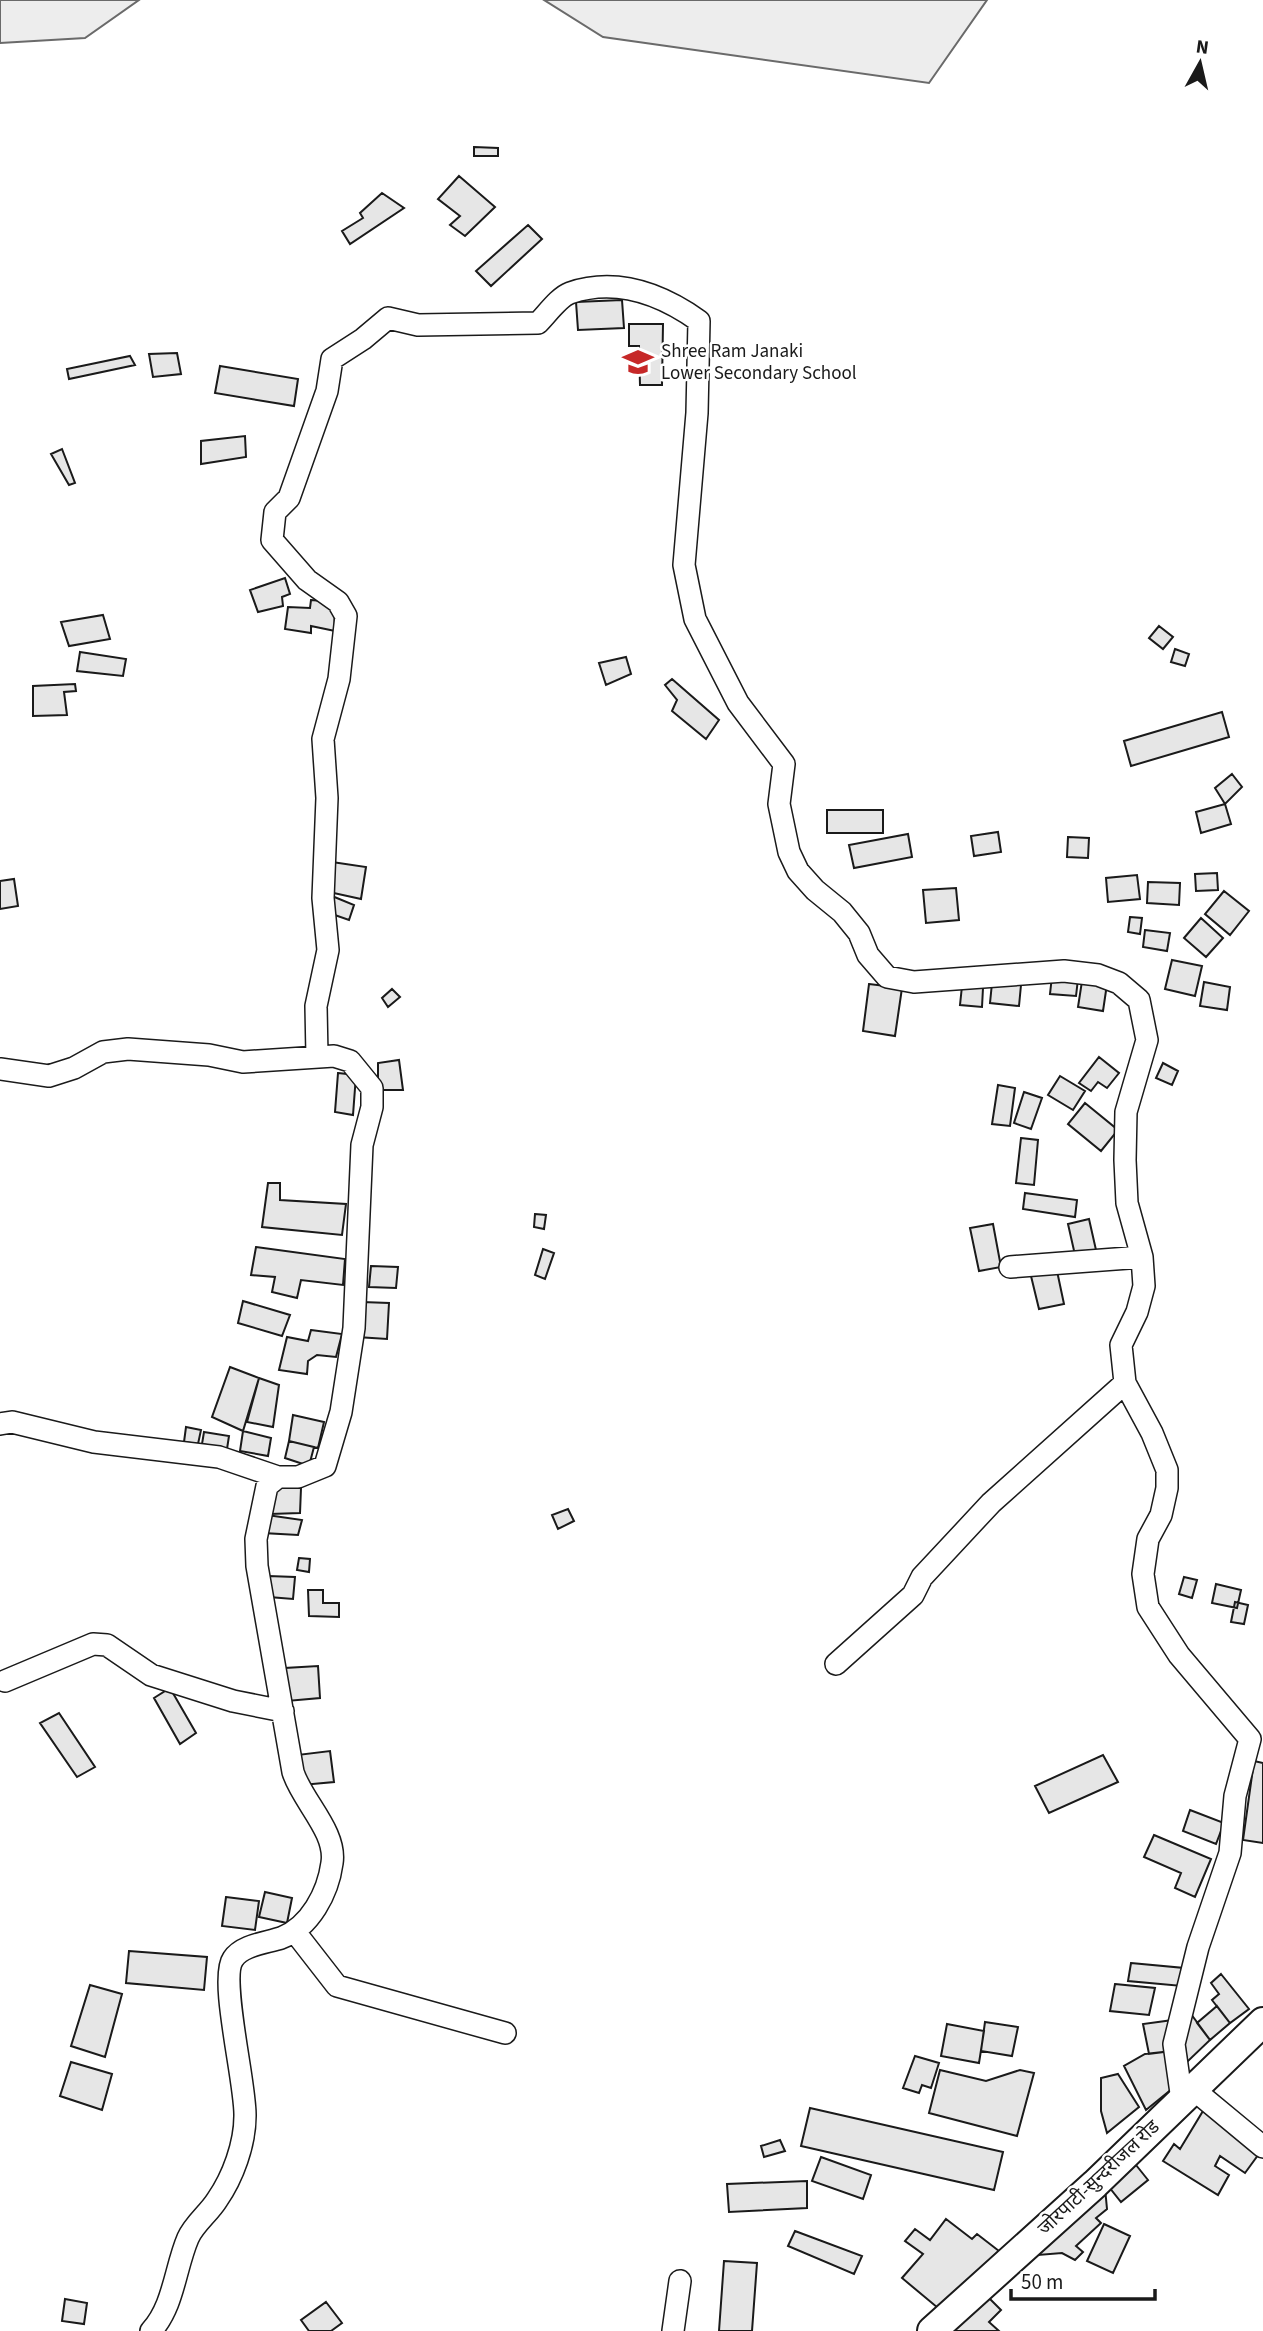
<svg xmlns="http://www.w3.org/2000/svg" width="1263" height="2331" font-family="'Source Sans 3','Noto Sans Devanagari',sans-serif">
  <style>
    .green { fill: #ededed; stroke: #6a6a6a; stroke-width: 2 }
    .building { fill: #e6e6e6; stroke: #1a1a1a; stroke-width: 2 }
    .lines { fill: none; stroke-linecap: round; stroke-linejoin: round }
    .minor-casing { stroke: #1a1a1a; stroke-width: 24 }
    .major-casing { stroke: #1a1a1a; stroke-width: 32 }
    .minor { stroke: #fff; stroke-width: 21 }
    .major { stroke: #fff; stroke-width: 28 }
    .labels { text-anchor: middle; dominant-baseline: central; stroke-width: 5; stroke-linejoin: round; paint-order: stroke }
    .poi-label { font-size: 19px; fill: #1a1a1a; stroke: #fff; text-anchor: start }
    .street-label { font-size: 19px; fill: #1a1a1a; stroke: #fff }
  </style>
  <rect width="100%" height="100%" fill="#fff"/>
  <path class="green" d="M0,0H139L85,38L0,43Z
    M544,0H987L929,83L603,37Z"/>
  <path class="building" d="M474,147L498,148V156H474Z
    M459,176L495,207L465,236L450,225L460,216L438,199Z
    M382,193L404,208L350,244L342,231L363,218L360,213Z
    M528,225L542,239L491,286L476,271Z
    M622,300L624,328L578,330L576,302Z
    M629,324H663L662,385H640L639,346H629Z
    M177,353L181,374L153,377L149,354Z
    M130,356L135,365L69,379L67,369Z
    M220,366L298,379L294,406L215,393Z
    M245,436L246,457L201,464V441Z
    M62,449L75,483L69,485L51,454Z
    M285,578L290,594L282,597L283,606L258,612L250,590Z
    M311,600L334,602L335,631L311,626V633L285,629L288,607L310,608Z
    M103,615L110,639L69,646L61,622Z
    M1159,626L1173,637L1163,649L1149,638Z
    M1175,649L1189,654L1185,666L1171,662Z
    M80,652L126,659L123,676L77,671Z
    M626,657L631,674L606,685L599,663Z
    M672,679L719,720L706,739L672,711L677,700L665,685Z
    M75,684L76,691L64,692L67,715L33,716V686Z
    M1222,712L1229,737L1131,766L1124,741Z
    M1232,774L1242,787L1225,804L1215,788Z
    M1225,804L1231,824L1201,833L1196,812Z
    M827,810H883V833H827Z
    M998,832L1001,852L974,856L971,836Z
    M908,834L912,857L854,868L849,845Z
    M1068,837L1089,838L1088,858L1067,857Z
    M332,862L366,867L361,899L329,892Z
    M1217,873L1218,890L1196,891L1195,874Z
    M1137,875L1140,899L1108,902L1106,878Z
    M14,879L18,906L0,909V881Z
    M1148,882L1180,883L1179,905L1147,903Z
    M956,888L959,920L926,923L923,890Z
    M1224,891L1249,911L1230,935L1205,914Z
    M332,896L354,905L349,920L329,913Z
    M1130,917L1142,918L1140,934L1128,932Z
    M1201,918L1223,938L1206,957L1184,938Z
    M1145,930L1170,933L1167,951L1143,947Z
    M1172,960L1202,966L1195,996L1165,989Z
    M1052,976L1078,979L1076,996L1050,994Z
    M1082,981L1107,984L1103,1011L1078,1007Z
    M1204,982L1230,987L1227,1010L1200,1006Z
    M992,983L1021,985L1019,1006L990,1003Z
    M869,984L902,988L895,1036L863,1031Z
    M962,986L983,988L982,1007L960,1005Z
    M392,989L400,997L388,1007L382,998Z
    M1099,1057L1119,1073L1107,1088L1098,1082L1091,1091L1079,1083Z
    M399,1060L403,1090H378V1063Z
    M1163,1063L1178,1071L1172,1085L1156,1078Z
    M338,1073L356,1075L353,1115L335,1112Z
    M1060,1076L1085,1091L1073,1110L1048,1095Z
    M998,1085L1015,1088L1010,1126L992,1124Z
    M1024,1092L1042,1098L1031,1129L1014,1123Z
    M1085,1103L1118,1130L1101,1151L1068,1124Z
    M1021,1138L1038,1140L1034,1185L1016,1183Z
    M268,1183H280V1200L346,1204L342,1235L262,1227Z
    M1025,1193L1077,1200L1075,1217L1023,1209Z
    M535,1214L546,1215L544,1229L534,1227Z
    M1089,1219L1096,1250L1075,1255L1068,1224Z
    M993,1224L1001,1267L979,1271L970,1228Z
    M256,1247L345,1259L343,1285L301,1280L297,1298L272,1292L275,1277L251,1275Z
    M543,1249L554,1253L545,1279L535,1275Z
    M371,1266L398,1267L396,1288L369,1287Z
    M1057,1271L1064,1304L1039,1309L1031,1276Z
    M243,1301L290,1315L282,1336L238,1323Z
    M362,1302L389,1303L387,1339L357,1337Z
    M311,1330L342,1334L336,1357L317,1355L308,1361L307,1374L279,1370L287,1337L308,1341Z
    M230,1367L259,1378L243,1431L212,1417Z
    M259,1378L279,1385L273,1427L247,1422Z
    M293,1415L324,1422L318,1448L289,1441Z
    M186,1427L201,1430L198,1444L184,1442Z
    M243,1431L271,1438L268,1456L240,1451Z
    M204,1432L229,1436L227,1449L202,1444Z
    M289,1441L314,1447L309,1466L285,1458Z
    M271,1488H301L300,1513L270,1514Z
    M568,1509L574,1521L558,1529L552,1515Z
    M267,1515L302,1520L298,1535L263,1533Z
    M299,1558L310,1559L309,1572L297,1570Z
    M268,1576L295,1577L293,1599L269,1597Z
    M1184,1577L1197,1580L1192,1598L1179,1594Z
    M1216,1584L1241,1590L1237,1608L1212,1603Z
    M308,1590H323V1603H339V1617L309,1616Z
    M1235,1602L1248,1605L1244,1624L1231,1622Z
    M318,1666L320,1698L287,1701L285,1668Z
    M170,1688L196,1733L180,1744L154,1698Z
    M59,1713L95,1767L77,1777L40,1723Z
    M330,1751L334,1782L302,1785L297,1755Z
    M1103,1755L1118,1782L1049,1813L1035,1786Z
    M1254,1761L1263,1763V1843L1243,1840Z
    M1190,1810L1224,1823L1216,1844L1183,1831Z
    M1154,1835L1211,1859L1195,1897L1175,1888L1181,1873L1144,1857Z
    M265,1892L292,1898L287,1923L259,1917Z
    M226,1897L259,1901L255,1930L222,1926Z
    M129,1951L207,1957L204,1990L126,1983Z
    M1131,1963L1184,1968L1182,1986L1128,1981Z
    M1221,1974L1249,2009L1230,2023L1212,2000L1219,1994L1211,1983Z
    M1115,1984L1155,1988L1149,2015L1110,2011Z
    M90,1985L122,1994L105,2057L71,2046Z
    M1217,2006L1230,2023L1210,2040L1197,2023Z
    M1191,2014L1210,2040L1187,2062L1182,2023Z
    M1173,2020L1171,2051L1149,2054L1143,2024Z
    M985,2022L1018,2027L1012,2056L981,2051Z
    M947,2024L984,2031L979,2063L941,2056Z
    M1171,2051L1178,2084L1146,2110L1124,2066L1145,2054Z
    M915,2056L939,2063L931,2088L922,2085L919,2093L903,2088Z
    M71,2062L112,2074L102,2110L60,2096Z
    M940,2070L986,2081L1020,2070L1034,2073L1017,2136L929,2113Z
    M1118,2074L1139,2107L1107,2133L1101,2111V2078Z
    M810,2108L1003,2152L994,2190L801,2146Z
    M1203,2111L1261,2151L1245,2173L1220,2156L1215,2166L1229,2175L1218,2195L1163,2161L1174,2144L1180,2149Z
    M780,2140L785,2151L764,2157L761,2146Z
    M821,2157L871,2175L863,2199L812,2181Z
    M1136,2165L1148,2180L1121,2202L1109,2187Z
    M807,2181V2208L729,2212L727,2184Z
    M1105,2188L1107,2209L1096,2218L1101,2223L1076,2246L1083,2252L1075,2260L1062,2253L1038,2255L1037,2252Z
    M946,2219L972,2239L977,2234L999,2251L938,2308L902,2278L923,2254L905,2241L915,2229L930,2240Z
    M1104,2224L1130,2236L1113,2273L1087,2261Z
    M795,2231L862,2256L854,2274L788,2246Z
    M724,2261L757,2263L752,2331H719Z
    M983,2292L1001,2310L989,2322L999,2331H949Z
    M65,2299L87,2303L84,2324L62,2321Z
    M326,2302L342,2323L331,2331H309L301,2320Z"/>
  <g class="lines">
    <g class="minor-casing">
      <path id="minor" d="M317,1056L316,1006L328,950L323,898L327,798L323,739L339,679L346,616L338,602L307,580L272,540L275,512L289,498L327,391L332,359L363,339L388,318L418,325L538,323C547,314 559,297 570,293C617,277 661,294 699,321L697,413L684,565L695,619L738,703L784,764L779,804L789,852L798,871L815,890L842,912L859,933L868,955L887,977L914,982L1064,971L1098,975L1119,983L1139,1000L1147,1040L1126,1112L1125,1160L1127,1203L1142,1257L1144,1286L1137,1312L1121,1345L1125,1383L1152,1433L1167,1470V1488L1161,1515L1148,1539L1143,1574L1148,1607L1179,1655L1250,1739L1235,1796L1230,1853L1198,1947L1174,2044L1182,2100
        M0,1069L49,1076L74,1068L103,1052L128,1049L209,1055L243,1062L334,1056L350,1061L372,1088V1107L362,1145L354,1328L341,1412L325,1466L298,1477H278L267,1486L256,1539L257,1566L293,1772C302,1801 337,1832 332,1863C328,1893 310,1927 281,1938C266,1943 242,1945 233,1959C219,1979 246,2084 245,2116C245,2144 233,2177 217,2200C209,2213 194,2224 188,2238C175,2268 174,2306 151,2331
        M1010,1267L1142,1257
        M0,1424L12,1422L94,1442L219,1457L278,1477
        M836,1664L913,1595L922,1577L991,1503L1125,1383
        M5,1681L93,1644L107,1645L151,1675L233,1701L283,1711
        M295,1932L337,1986L505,2033
        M1193,2089L1263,2147
        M673,2331L680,2281"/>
    </g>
    <g class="major-casing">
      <path id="major" d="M932,2331L1095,2184L1263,2022"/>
    </g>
    <use href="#minor" class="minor"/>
    <use href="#major" class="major"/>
  </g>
  <defs>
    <g id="school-bare" transform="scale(2.415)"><path d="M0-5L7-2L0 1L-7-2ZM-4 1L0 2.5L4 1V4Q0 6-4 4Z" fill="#c62828" stroke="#fff" stroke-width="2.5" paint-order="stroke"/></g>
  </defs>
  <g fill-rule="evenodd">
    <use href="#school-bare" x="638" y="362"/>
  </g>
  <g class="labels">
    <g class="poi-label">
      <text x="661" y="351">Shree Ram Janaki<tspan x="661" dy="22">Lower Secondary School</tspan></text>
    </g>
    <g class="street-label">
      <text transform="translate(1099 2178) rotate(-43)">जोरपाटी-सुन्दरीजल रोड</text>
    </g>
  </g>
  <g transform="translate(1200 63) rotate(8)" stroke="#ffffff" stroke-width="5" paint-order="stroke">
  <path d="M0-5L12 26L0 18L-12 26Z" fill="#1a1a1a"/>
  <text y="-10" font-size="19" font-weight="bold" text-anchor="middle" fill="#1a1a1a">N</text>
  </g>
  <path d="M1011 2289v10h144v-10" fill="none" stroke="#1a1a1a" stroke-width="3.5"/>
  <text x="1021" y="2289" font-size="21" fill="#1a1a1a" stroke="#ffffff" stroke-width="5" paint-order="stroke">50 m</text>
</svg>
